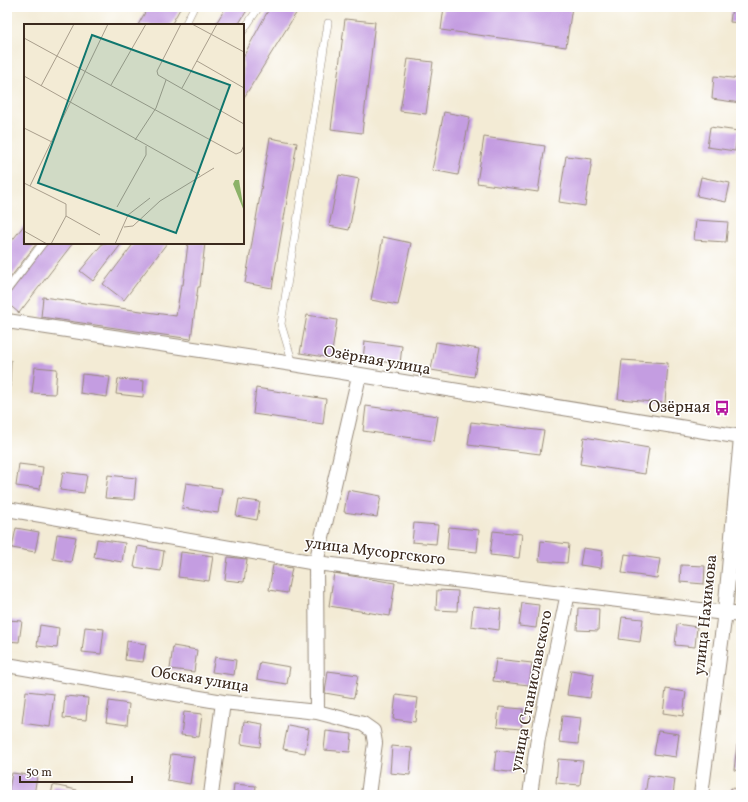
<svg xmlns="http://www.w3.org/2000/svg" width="748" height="802" font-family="Vollkorn,serif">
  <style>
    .building { fill: #c49de1 }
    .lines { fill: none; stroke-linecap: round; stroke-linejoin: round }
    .lane-casing { stroke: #978a7a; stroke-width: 8 }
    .street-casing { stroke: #978a7a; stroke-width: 16 }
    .lane { stroke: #fff; stroke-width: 7 }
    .street { stroke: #fff; stroke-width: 14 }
    .labels { text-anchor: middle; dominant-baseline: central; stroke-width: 3; stroke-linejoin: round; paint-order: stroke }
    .street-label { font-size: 16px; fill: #3b2a1e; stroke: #fff }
    .poi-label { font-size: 16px; fill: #3b2a1e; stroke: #fff; text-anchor: end }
    .inset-road { fill: none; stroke: #a99e8c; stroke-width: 1 }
    .view { fill: #0f766e; fill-opacity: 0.15; stroke: #0f766e; stroke-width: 2 }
    .inset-edge { fill: none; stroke: #3b2a1e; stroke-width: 2 }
  </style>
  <rect width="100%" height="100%" fill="#fff"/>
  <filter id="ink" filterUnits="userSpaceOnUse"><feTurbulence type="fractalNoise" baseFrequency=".025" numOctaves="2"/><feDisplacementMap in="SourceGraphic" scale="8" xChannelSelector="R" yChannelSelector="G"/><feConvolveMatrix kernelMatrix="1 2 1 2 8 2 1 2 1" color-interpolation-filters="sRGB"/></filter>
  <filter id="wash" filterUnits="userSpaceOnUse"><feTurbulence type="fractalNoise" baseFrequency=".012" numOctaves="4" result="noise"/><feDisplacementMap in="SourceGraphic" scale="16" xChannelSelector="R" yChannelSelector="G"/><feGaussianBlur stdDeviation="0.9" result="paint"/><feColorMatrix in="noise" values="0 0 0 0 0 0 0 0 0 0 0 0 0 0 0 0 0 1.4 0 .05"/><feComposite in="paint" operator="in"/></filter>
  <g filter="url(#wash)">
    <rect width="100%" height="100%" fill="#f3ebd5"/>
    <g id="blocks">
      <path class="building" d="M148,7H181L171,25H138Z
        M226,7H249L238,25H215Z
        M270,7H300L243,99V57Z
        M444,7H572L566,47L441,30Z
        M732,7H741V23L730,22Z
        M345,19L375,22L362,133L331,129Z
        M408,59L433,62L426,114L400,111Z
        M714,76L741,79V103L712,99Z
        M444,112L470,117L458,175L432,170Z
        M710,127L738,131L735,151L707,147Z
        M484,137L545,146L538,192L477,183Z
        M270,138L297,143L272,288L245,283Z
        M566,156L592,159L585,206L559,202Z
        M339,175L359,179L349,230L329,226Z
        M701,177L730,183L726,202L697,196Z
        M696,220L728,222L726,242L694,240Z
        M25,224V243H37L7,282V247Z
        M383,237L411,243L398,305L371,300Z
        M48,243H73L19,313L7,303V297Z
        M103,243H122L93,281L80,271Z
        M134,243H167L124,300L103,284Z
        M188,243H205L200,287H198L191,339L41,317L43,297L176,316L181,285H183Z
        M307,315L337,320L331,358L300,353Z
        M365,341L402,346L400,364L363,359Z
        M436,342L479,349L474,377L431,370Z
        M7,360H11L10,387H7Z
        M622,360L668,363L665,403L618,399Z
        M35,367L57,369L55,394L32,393Z
        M82,374L110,377L107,397L80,393Z
        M118,379L144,381L143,397L116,394Z
        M256,388L326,399L323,424L253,414Z
        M366,406L438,416L434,441L363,431Z
        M471,422L544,431L540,454L468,445Z
        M584,437L649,448L645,474L580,464Z
        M19,464L43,467L40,489L16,486Z
        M63,472L87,475L84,493L60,490Z
        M108,475L136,478L134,500L105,498Z
        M186,483L222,488L218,513L182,508Z
        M348,490L381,496L377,517L344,512Z
        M239,499L260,502L257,520L236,516Z
        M414,523L438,525L436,544L412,542Z
        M449,527L479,530L477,552L447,549Z
        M16,528L39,532L35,552L12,548Z
        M493,531L522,534L519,558L490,555Z
        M57,534L76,537L71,562L53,559Z
        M97,539L125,543L122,562L94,557Z
        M541,541L569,544L567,563L539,561Z
        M138,546L164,551L161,571L134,567Z
        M583,548L603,551L601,568L580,565Z
        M181,552L213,556L209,581L178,577Z
        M625,554L660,559L657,578L622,573Z
        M228,557L247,559L244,582L225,580Z
        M273,565L292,568L287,593L269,590Z
        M681,565L705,566L704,584L680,582Z
        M334,573L395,583L390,616L329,606Z
        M437,590L458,591L457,611L436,610Z
        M522,603L539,605L536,628L519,626Z
        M473,606L501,609L499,630L471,626Z
        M578,608L599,609L598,631L577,630Z
        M622,617L643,619L640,642L619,639Z
        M7,620L22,621L19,642L7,641Z
        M677,624L697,627L695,647L675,645Z
        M40,625L59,628L57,648L37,646Z
        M85,627L104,629L101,654L82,652Z
        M127,641L146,644L143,662L125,660Z
        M173,646L197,650L194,672L170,669Z
        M215,657L236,660L234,675L212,672Z
        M496,659L532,663L529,685L493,681Z
        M260,662L290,667L287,684L257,679Z
        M571,670L594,674L590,698L567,695Z
        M328,671L358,675L354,698L325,693Z
        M666,689L686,692L683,716L663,713Z
        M26,691L54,694L50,727L22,723Z
        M396,695L418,698L415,722L393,719Z
        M65,696L88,698L86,720L63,718Z
        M109,701L129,704L127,725L106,722Z
        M499,707L523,709L521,729L497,727Z
        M184,712L202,714L199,737L181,735Z
        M562,716L581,718L578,744L559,742Z
        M244,721L263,724L260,747L241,744Z
        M288,725L309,729L305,753L283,749Z
        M326,731L352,734L350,752L324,750Z
        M658,731L679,734L676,757L654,754Z
        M737,745H741V771L734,770Z
        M392,746L412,748L410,775L390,773Z
        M496,750L518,753L515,773L494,770Z
        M171,754L194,757L190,784L167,780Z
        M558,759L583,761L580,785L556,783Z
        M12,773L37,776L34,795H8Z
        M648,775L675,779L673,795H645Z
        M234,784L256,786L255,795H233Z
        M53,785L77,790L76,795H51Z
        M731,788L741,789V795H730Z"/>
    </g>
  </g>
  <g filter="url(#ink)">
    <use href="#blocks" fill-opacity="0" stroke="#978a7a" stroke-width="1"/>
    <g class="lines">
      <g class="lane-casing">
        <path id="lane" d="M185,25L194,7
          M243,31L259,7
          M7,290L43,243
          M293,364L281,324L328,23"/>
      </g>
      <g class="street-casing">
        <path id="street" d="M7,321L293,364L741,437
          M7,509L316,563L741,615
          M7,665L223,702L317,712L363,724L373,731L375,743L368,795
          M317,712L316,563L359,376
          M211,795L223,702
          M530,795L538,738L568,593
          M701,795L725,612L741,438"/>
      </g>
      <use href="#lane" class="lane"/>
      <use href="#street" class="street"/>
    </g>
  </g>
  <defs>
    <g id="bus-bare" transform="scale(1.2)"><path d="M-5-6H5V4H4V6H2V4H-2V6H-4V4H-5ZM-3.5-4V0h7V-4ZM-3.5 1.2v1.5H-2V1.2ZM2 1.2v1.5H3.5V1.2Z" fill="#b5179e" stroke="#fff" stroke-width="2.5" paint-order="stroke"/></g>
  </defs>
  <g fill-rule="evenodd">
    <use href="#bus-bare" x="722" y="408"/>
  </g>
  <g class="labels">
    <g class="street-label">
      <text transform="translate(377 361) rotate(10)">Озёрная улица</text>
      <text transform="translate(375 552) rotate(7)">улица Мусоргского</text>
      <text transform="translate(706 615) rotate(-84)">улица Нахимова</text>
      <text transform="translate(200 680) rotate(9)">Обская улица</text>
      <text transform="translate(532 691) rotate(-79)">улица Станиславского</text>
    </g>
    <g class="poi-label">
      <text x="710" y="408">Озёрная</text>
    </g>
  </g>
  <g transform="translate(24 24)">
    <rect width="220" height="220" fill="#f3ebd5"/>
    <path d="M211,156H215L220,187L209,160Z" fill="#8cb268"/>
    <path class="inset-road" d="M157,0L133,47L134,51L220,100M168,0L220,28M0,14L212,130L217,128L220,121M173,37L220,64M0,52L176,151M87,61L122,0M17,62L50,0M158,64L193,0M0,104L28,118M111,116L132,84L142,56M0,159L42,180V192L76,211M6,162L84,0M93,183L122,131V122M100,203L109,202L136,177L190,144M0,207L23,220M27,220L42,192M91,220L104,191L126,174"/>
    <path class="view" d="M68,11L206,61L152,209L14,159Z"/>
    <rect width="220" height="220" class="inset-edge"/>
  </g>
  <rect width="748" height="802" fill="none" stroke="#fff" stroke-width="24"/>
  <path d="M20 776v6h112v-6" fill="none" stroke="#3b2a1e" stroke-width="2"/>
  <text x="26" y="776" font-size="12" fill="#3b2a1e" stroke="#ffffff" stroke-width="3" paint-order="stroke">50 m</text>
</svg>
